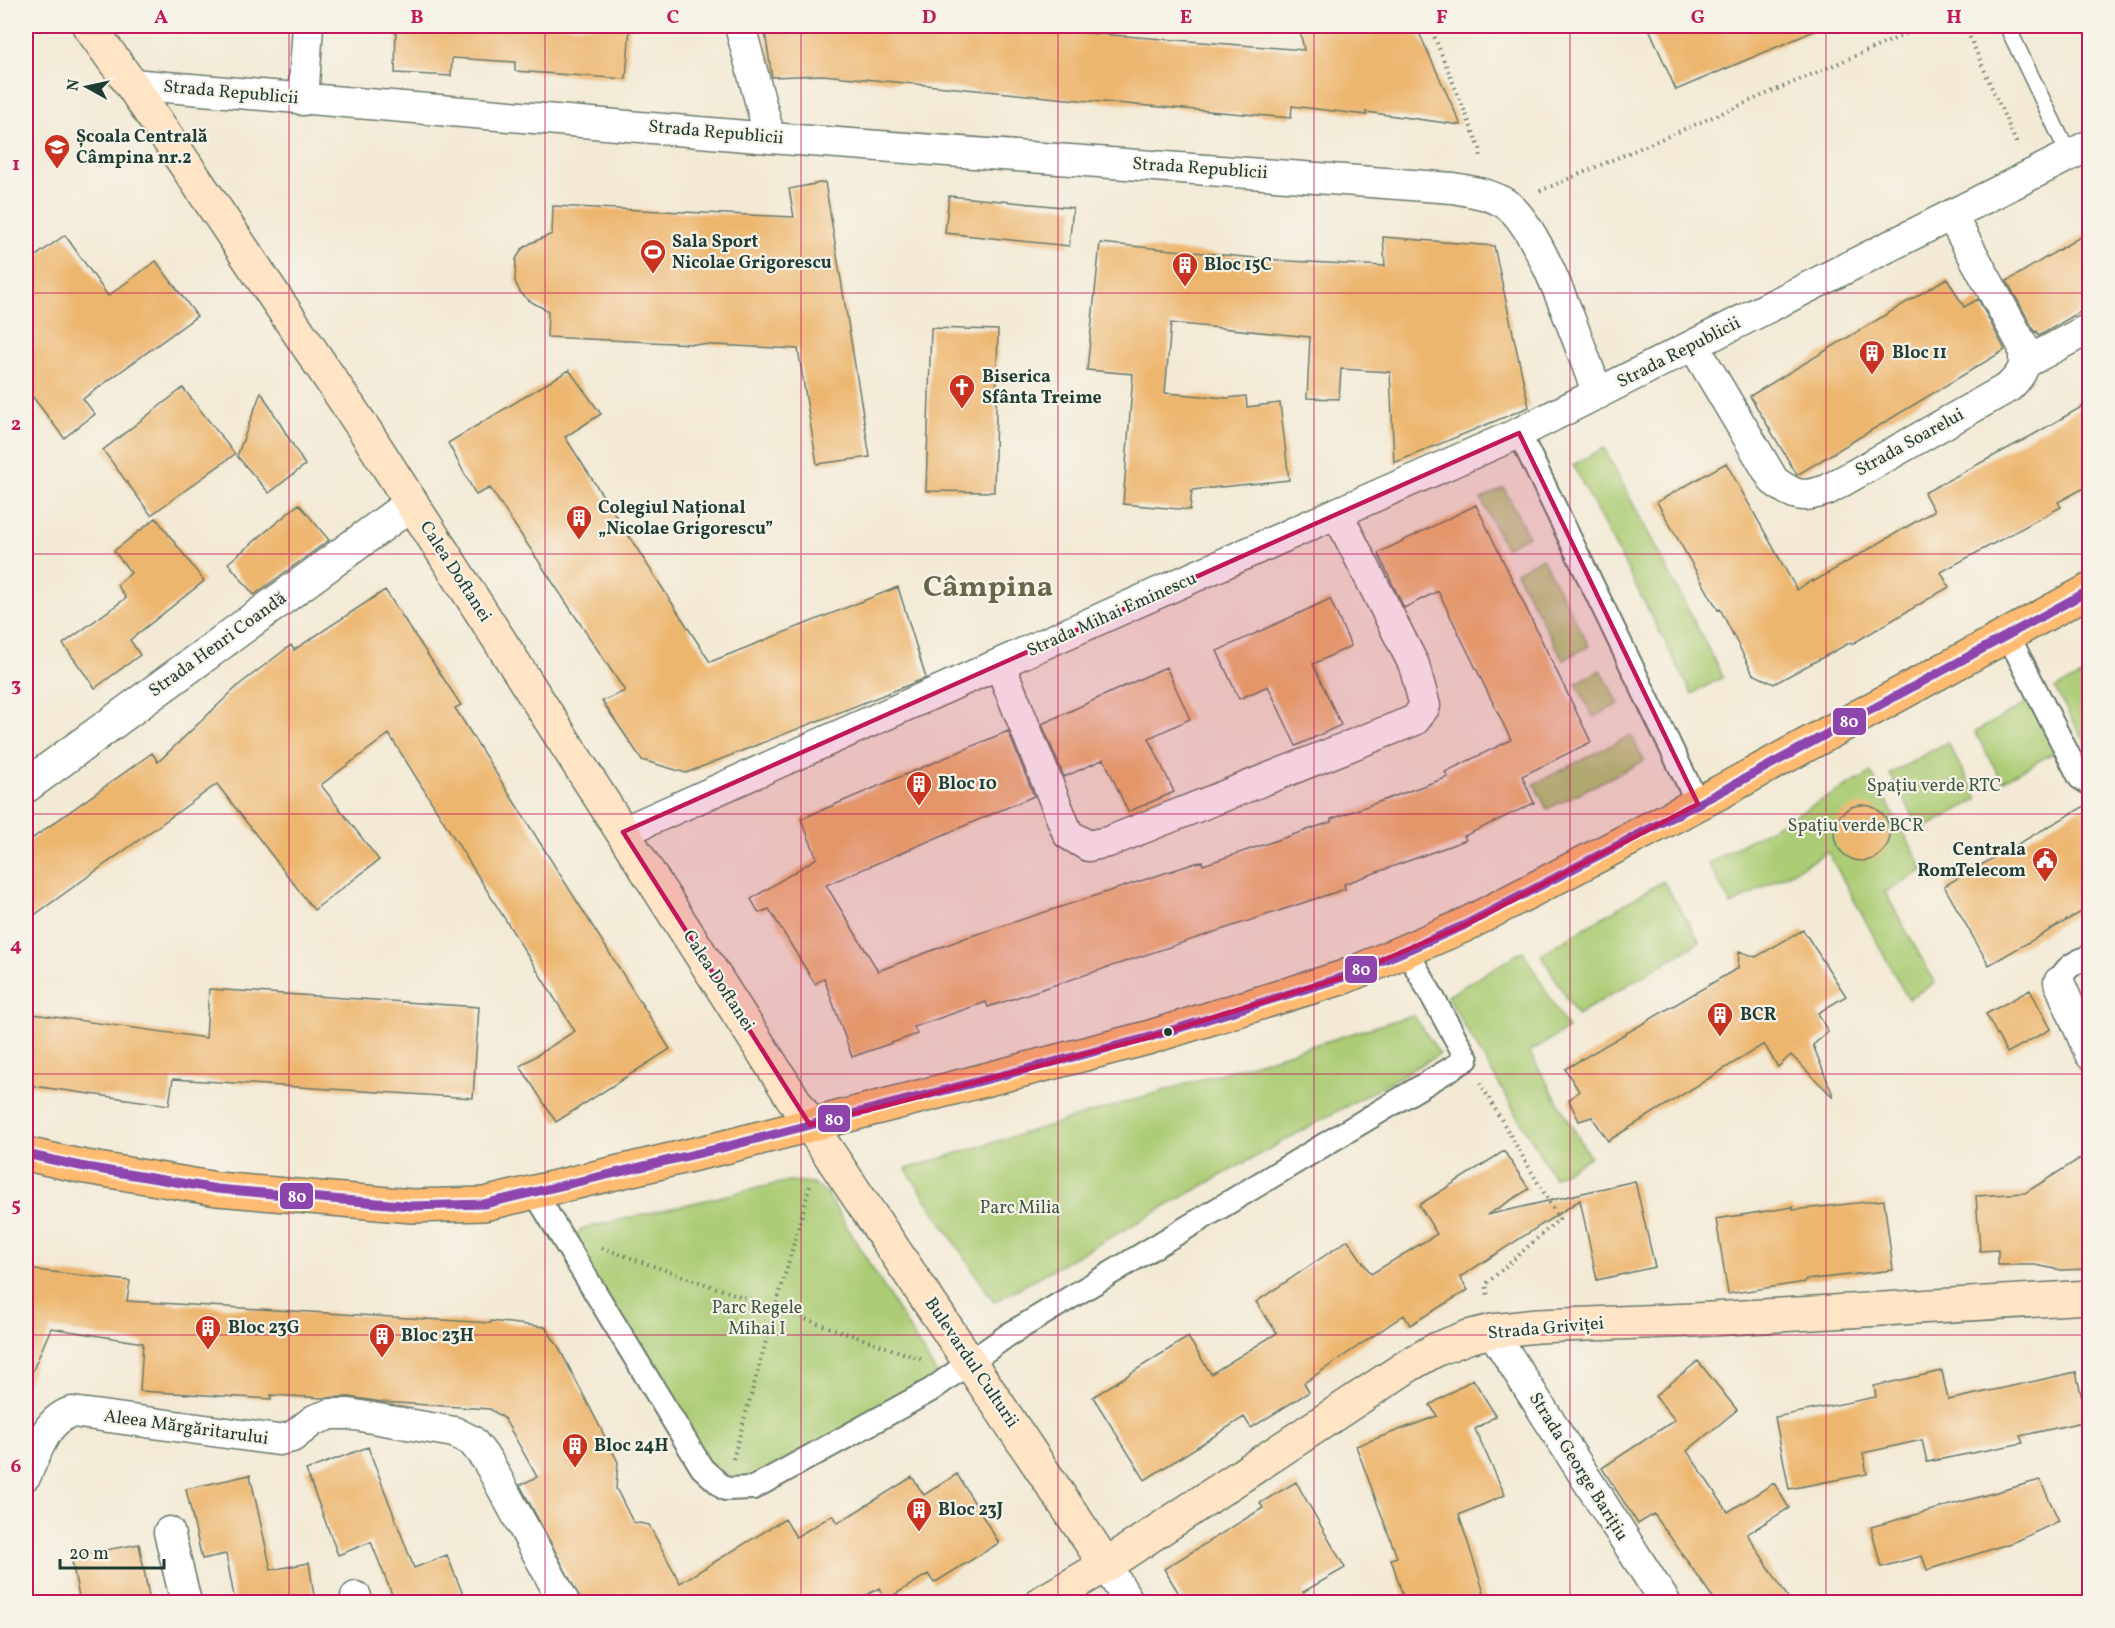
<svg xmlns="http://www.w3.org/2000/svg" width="2115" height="1628" font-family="Vollkorn,serif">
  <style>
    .green { fill: #accc74; stroke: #668454; stroke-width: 1.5 }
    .building { fill: #edb66e }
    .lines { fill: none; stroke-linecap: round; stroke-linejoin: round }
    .service-casing { stroke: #697a6c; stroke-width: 18 }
    .pedestrian-casing { stroke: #697a6c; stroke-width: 26 }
    .minor-casing { stroke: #697a6c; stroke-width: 33 }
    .tertiary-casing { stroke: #697a6c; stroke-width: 36 }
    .secondary-casing { stroke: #697a6c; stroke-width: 36 }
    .primary-casing { stroke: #697a6c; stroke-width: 36 }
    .path { stroke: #697a6c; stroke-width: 4; stroke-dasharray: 1.5 4.5; stroke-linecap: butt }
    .service { stroke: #fff; stroke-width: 15 }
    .pedestrian { stroke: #fff; stroke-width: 22 }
    .minor { stroke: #fff; stroke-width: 30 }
    .tertiary { stroke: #fff; stroke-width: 33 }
    .secondary { stroke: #ffe4c6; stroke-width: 33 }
    .primary { stroke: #ffbb71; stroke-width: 33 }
    .bus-1-casing { stroke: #f7f3e8; stroke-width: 14 }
    .bus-1 { stroke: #8e44ad; stroke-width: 9 }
    .marked { fill: #c2185b; fill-opacity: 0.2; stroke: #c2185b; stroke-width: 4.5; stroke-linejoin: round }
    .grid { fill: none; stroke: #c2185b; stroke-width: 1.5; stroke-opacity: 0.55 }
    .bus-dot { fill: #1f3d34; stroke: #f7f3e8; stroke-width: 2 }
    .labels { text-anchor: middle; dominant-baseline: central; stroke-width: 4.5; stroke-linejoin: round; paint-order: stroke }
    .street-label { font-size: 18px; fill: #1f3d34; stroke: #f7f3e8 }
    .poi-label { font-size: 18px; font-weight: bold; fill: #1f3d34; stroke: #f7f3e8; text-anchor: start }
    .park-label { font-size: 18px; fill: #3b5a41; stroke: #f7f3e8 }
    .town-label { font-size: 30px; font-weight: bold; fill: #676748; stroke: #f7f3e8 }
    .line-badge { stroke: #f7f3e8; stroke-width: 2 }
    .badge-label { font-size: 16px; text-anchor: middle; font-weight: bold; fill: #fff }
    .neatline { fill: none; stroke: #c2185b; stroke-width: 2 }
    .grid-label { font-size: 20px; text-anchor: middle; font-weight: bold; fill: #c2185b }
  </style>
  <rect width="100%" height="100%" fill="#f7f3e8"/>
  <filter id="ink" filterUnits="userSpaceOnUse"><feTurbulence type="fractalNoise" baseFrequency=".0167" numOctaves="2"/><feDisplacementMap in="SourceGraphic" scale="12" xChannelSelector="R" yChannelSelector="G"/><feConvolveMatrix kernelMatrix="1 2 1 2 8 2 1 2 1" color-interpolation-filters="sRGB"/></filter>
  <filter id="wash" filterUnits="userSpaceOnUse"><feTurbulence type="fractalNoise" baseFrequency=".008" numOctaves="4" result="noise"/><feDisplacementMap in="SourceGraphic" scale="24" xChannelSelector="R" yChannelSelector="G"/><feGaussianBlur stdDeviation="1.35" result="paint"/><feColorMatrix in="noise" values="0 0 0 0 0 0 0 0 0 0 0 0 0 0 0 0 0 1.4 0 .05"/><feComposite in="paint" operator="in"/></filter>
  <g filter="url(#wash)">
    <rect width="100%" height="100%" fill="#f3ead5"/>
    <path class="green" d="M1604,448L1723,677L1692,694L1573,465Z
      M1504,488L1528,536L1505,548L1481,499Z
      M1542,558L1589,646L1563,660L1516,572Z
      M1601,670L1619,704L1593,717L1576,683Z
      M2089,672V749L2055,689Z
      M2030,701L2057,751L2002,781L1975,732Z
      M1631,735L1644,761L1547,809L1534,784Z
      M1947,742L1978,799L1921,830L1890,774Z
      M1871,773L1924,870L1885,892L1935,983L1908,999L1828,852L1731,905L1708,863Z
      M1663,881L1700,942L1577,1015L1541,954Z
      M1523,951L1568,1029L1529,1052L1590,1157L1554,1178L1447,996Z
      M1413,1015L1440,1054L994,1302L906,1169Z
      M789,1181L811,1183L826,1192L942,1383L753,1488L725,1489L569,1250L581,1229Z"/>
    <g id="blocks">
      <path class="building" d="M396,26H630L626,79L515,71V62L452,58L451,76L395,73Z
        M764,26H997L1304,50L1299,26H1416L1461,125L1366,112L1367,115L1292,106L1291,118L1067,99L823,75L772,77Z
        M1648,26H1826L1676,90Z
        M825,182L870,457L817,464L798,349L547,337L548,311L528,300L520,292L515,281L516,259L522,249L531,243L552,234L553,206L794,217L789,189Z
        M949,196L1073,208L1069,246L945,233Z
        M2090,231V306L2039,336L2037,331L2035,332L2007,281Z
        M65,235L108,296L156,261L197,316L83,399L95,414L64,438L26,388V263Z
        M1383,237L1494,246L1529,407L1394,463L1390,372L1341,369L1339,399L1307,398L1310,337L1171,323L1165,393L1227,398L1246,396L1247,407L1280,403L1289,480L1192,490L1190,510L1123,504L1133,374L1087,370L1100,243L1288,261L1385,266Z
        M1947,278L1964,307L1978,299L2005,350L1797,475L1750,396Z
        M931,328L998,330L994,492L926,491Z
        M569,370L601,414L565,437L710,662L898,587L926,678L686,773L642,760L602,701L625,691L490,488L476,495L448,443Z
        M183,388L235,454L151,515L103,450Z
        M261,392L305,465L269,493L237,456Z
        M2090,402V485L2058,502L2061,507L1941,572L1949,587L1852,644L1851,642L1774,684L1753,674L1720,609L1718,610L1657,502L1726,463L1797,590L1812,580L1813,582L1934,511L1924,493L2031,436Z
        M299,504L329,540L254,595L228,563Z
        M1476,505L1591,742L1522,776L1534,803L1464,836L1466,840L1344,884L1345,889L988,1007L986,1002L914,1027L917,1034L852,1057L824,978L815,984L769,909L759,913L751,899L817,858L801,819L1008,731L1034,796L826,885L878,971L965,938L1202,861L1203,865L1331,822V819L1448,777L1445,772L1511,740L1438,591L1404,608L1378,553Z
        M156,518L204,581L130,640L140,655L95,688L63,644L126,598L117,585L131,573L114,551Z
        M385,590L461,705L455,708L670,1049L556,1122L520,1066L575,1031L389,734L321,785L379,860L314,910L217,784L26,921V843L152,753L158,762L240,684L291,645L294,650Z
        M1330,599L1351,646L1313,664L1341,725L1296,746L1268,686L1239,699L1217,651Z
        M1166,667L1190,719L1149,738L1174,792L1128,812L1104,759L1064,777L1042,724Z
        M2090,803V907L1989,965L1944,886Z
        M1834 833a28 28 0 1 1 56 0a28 28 0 1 1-56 0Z
        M1803,930L1846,996L1818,1013L1828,1032L1813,1045L1834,1098L1791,1055L1778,1067L1764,1044L1608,1141L1592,1117L1579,1121L1569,1100L1579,1091L1565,1069L1738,968L1739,951L1756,957Z
        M209,989L479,1007L473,1098L173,1079L169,1105L26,1085V1013L206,1038Z
        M2030,990L2051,1029L2007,1053L1986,1014Z
        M1504,1151L1529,1189L1487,1215L1635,1181L1655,1267L1597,1280L1580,1200L1460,1277L1468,1290L1410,1325L1404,1315L1304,1383L1309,1392L1251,1428L1244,1417L1145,1480L1093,1397L1188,1337L1211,1374L1277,1333L1256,1302L1348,1240L1371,1274L1437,1234L1419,1205Z
        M2090,1152V1269L2061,1270L2035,1265H1998V1250L1980,1251L1976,1196L2025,1193Z
        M1884,1200L1893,1270L1805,1280V1282L1728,1294L1716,1219L1793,1207V1210Z
        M26,1269L130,1281L127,1301L491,1323V1321L545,1327L558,1346L618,1462L616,1488L633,1522L649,1525L680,1583L785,1519L796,1537L833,1515L838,1523L912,1477L924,1495L957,1474L999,1543L934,1583L928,1574L886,1600L879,1588L855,1602H582L520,1485L537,1477L504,1418L490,1409L382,1402L349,1397L323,1398L271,1395V1399L140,1391L143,1343L51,1328L26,1386Z
        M1698,1361L1737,1410L1687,1451L1728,1512L1774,1483L1789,1508L1747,1534L1791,1602H1716L1654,1514L1638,1524L1602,1468L1675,1420L1655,1396Z
        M1942,1371L1948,1400L2076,1372L2087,1421L2020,1436L2023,1443L1927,1462L1922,1440L1863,1453L1867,1474L1789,1489L1775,1417L1876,1397L1874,1386Z
        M1473,1379L1496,1416L1475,1429L1505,1495L1459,1515L1487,1602H1405L1391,1559L1397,1557L1356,1446L1437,1416L1430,1405Z
        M368,1447L414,1568L447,1555L466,1602H395L371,1542L338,1555L306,1470Z
        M250,1475L271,1570L309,1563L315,1602H235L226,1554L202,1559L186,1489Z
        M2040,1480L2059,1521L2017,1541L1927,1570L1922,1556L1881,1567L1871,1527Z
        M1296,1482L1345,1568L1303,1592L1309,1602H1184L1164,1569L1263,1508L1260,1503Z
        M139,1544L150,1602H80L71,1556Z"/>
    </g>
  </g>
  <g filter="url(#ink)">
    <use href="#blocks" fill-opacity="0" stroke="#697a6c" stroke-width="1.5"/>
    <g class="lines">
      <g class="service-casing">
        <path id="service" d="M2007,26L2069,155"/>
      </g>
      <g class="pedestrian-casing">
        <path id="pedestrian" d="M1519,433L1698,804
          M2008,635L2080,778L2090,784
          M2059,982C2065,967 2075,962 2090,956
          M535,1193L702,1468L725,1489L753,1488L931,1390L1008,1335L1467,1059L1407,951"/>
      </g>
      <g class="minor-casing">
        <path id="minor" d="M740,26L770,138
          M131,84L770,138L1453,188C1471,191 1490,194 1506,204C1541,227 1581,351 1598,394
          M303,100L308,26
          M1694,346L1774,481C1797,497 1801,498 1827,490L2009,387C2024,372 2026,367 2023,346L1951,215
          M2025,363L2090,328
          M1000,665L1068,834L1088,846L1108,842L1415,720L1425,706L1414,665L1337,513
          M623,832L1337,513L1519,433L2090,145
          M2059,982L2090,1054
          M1492,1331L1665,1602
          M26,1475C37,1452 46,1419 72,1412L278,1440L292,1437L314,1420L331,1414H349L454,1432L472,1441L487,1460L564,1602
          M169,1532L186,1602
          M1106,1565L1129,1602
          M356,1597L357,1602"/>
      </g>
      <g class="tertiary-casing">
        <path id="tertiary" d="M26,786L412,503"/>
      </g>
      <g class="secondary-casing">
        <path id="secondary" d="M89,26L131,84L364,429L810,1125L1106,1565
          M1043,1602L1106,1565L1409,1365L1437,1349L1468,1337L1492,1331L1537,1326L1694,1320L2090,1297"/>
      </g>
      <g class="primary-casing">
        <path id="primary" d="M26,1154L80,1166L217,1189L412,1206L484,1204L721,1148L1147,1038L1344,977L1463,926L1724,790L2090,590"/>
      </g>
      <path class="path" d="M1430,26L1480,149L1481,160
        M1965,26L2018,147
        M1540,191L1925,26
        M1480,1083L1559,1219L1486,1284L1488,1298
        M602,1248L923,1360
        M733,1459L810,1186"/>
      <use href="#service" class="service"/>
      <use href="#pedestrian" class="pedestrian"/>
      <use href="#minor" class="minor"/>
      <use href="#tertiary" class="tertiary"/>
      <use href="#secondary" class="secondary"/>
      <use href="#primary" class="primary"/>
      <g class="bus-1-casing">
        <path id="bus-1" d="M26,1154L80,1166L217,1189L412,1206L484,1204L721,1148L1147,1038L1344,977L1463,926L1724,790L2090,590"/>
      </g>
      <use href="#bus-1" class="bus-1"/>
    </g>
  </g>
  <path class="marked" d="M1519,433L1698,804L1463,926L1344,977L1147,1038L810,1125L623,832Z"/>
  <path class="grid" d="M289,26V1602M545,26V1602M801,26V1602M1058,26V1602M1314,26V1602M1570,26V1602M1826,26V1602M26,293H2090M26,554H2090M26,814H2090M26,1074H2090M26,1335H2090"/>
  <defs>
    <g id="school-pin" transform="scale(1.35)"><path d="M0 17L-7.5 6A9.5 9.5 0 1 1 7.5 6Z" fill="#c8321e" stroke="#f7f3e8"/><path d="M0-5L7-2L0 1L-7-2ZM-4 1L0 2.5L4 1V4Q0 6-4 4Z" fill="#fff"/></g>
    <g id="stadium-pin" transform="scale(1.35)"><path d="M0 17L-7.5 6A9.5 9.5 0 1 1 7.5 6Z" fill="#c8321e" stroke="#f7f3e8"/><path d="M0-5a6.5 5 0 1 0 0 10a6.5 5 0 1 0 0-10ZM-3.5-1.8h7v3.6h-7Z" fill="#fff"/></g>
    <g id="building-pin" transform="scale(1.35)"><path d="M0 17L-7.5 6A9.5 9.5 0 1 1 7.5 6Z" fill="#c8321e" stroke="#f7f3e8"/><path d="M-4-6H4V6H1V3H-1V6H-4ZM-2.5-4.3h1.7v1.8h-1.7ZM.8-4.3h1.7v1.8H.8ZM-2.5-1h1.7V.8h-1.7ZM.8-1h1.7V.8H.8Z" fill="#fff"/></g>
    <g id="church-pin" transform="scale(1.35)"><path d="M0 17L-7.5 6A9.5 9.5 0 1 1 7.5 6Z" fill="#c8321e" stroke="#f7f3e8"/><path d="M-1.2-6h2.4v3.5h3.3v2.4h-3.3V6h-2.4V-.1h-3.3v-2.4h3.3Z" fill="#fff"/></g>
    <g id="civic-pin" transform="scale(1.35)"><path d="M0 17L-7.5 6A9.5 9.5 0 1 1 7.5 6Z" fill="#c8321e" stroke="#f7f3e8"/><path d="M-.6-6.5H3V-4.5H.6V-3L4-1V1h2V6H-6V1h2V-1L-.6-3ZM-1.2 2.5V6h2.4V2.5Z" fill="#fff"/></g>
  </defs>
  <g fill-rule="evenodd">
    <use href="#school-pin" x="57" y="147"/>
    <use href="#stadium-pin" x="653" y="252"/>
    <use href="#building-pin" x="1185" y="265"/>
    <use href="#building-pin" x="1872" y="353"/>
    <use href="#church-pin" x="962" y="387"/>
    <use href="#building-pin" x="579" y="518"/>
    <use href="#building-pin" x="919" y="784"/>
    <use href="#civic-pin" x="2045" y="860"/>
    <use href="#building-pin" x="1720" y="1015"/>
    <use href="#building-pin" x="208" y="1328"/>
    <use href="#building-pin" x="382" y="1336"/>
    <use href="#building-pin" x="575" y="1446"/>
    <use href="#building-pin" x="919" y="1510"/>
  </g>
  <circle class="bus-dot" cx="1168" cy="1032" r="5"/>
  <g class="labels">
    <g class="street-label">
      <text transform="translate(231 93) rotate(5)">Strada Republicii</text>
      <text transform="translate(716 133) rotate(5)">Strada Republicii</text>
      <text transform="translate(1200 169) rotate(4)">Strada Republicii</text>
      <text transform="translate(1679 353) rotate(-27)">Strada Republicii</text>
      <text transform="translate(1910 443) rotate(-29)">Strada Soarelui</text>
      <text transform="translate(455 572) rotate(57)">Calea Doftanei</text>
      <text transform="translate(1112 615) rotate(-24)">Strada Mihai Eminescu</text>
      <text transform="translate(218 645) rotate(-36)">Strada Henri Coandă</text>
      <text transform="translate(718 981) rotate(57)">Calea Doftanei</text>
      <text transform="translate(1546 1329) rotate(-5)">Strada Griviței</text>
      <text transform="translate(971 1363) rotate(56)">Bulevardul Culturii</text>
      <text transform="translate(186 1428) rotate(8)">Aleea Mărgăritarului</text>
      <text transform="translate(1578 1467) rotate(58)">Strada George Barițiu</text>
    </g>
    <g class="poi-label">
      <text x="76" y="137">Școala Centrală<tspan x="76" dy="21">Câmpina nr.2</tspan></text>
      <text x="672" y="242">Sala Sport<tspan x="672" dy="21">Nicolae Grigorescu</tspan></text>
      <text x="1204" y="265">Bloc 15C</text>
      <text x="1892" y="353">Bloc 11</text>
      <text x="982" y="377">Biserica<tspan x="982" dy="21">Sfânta Treime</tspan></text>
      <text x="598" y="508">Colegiul Național<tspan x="598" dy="21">„Nicolae Grigorescu”</tspan></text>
      <text x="938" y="784">Bloc 10</text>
      <text x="2026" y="850" text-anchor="end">Centrala<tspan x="2026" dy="21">RomTelecom</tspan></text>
      <text x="1740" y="1015">BCR</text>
      <text x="228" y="1328">Bloc 23G</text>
      <text x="401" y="1336">Bloc 23H</text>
      <text x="594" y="1446">Bloc 24H</text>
      <text x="938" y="1510">Bloc 23J</text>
    </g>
    <g class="park-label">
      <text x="1934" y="786">Spațiu verde RTC</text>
      <text x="1856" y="826">Spațiu verde BCR</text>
      <text x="1020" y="1208">Parc Milia</text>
      <text x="757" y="1308">Parc Regele<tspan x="757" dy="21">Mihai I</tspan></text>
    </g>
    <g class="town-label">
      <text x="988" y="588">Câmpina</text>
    </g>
  </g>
  <g class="line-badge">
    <rect x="1832" y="707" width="35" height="29" rx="6" fill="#8e44ad"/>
    <rect x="1344" y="955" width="34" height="29" rx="6" fill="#8e44ad"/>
    <rect x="817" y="1104" width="34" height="29" rx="6" fill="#8e44ad"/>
    <rect x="279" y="1182" width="35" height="28" rx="6" fill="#8e44ad"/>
  </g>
  <g class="badge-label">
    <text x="1849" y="727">80</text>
    <text x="1361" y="975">80</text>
    <text x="834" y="1125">80</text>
    <text x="297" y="1202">80</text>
  </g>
  <rect width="2115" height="1628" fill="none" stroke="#f7f3e8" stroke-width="66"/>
  <g transform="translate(87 87) rotate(278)" stroke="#f7f3e8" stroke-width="4.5" paint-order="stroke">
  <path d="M0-4.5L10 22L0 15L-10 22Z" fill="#1f3d34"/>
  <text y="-9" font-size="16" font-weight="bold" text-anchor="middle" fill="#1f3d34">N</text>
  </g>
  <path d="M60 1559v9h104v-9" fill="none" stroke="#1f3d34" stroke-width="3"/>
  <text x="69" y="1559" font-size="18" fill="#1f3d34" stroke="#f7f3e8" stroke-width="4.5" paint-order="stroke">20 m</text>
  <rect x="33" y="33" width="2049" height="1562" class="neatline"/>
  <g class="grid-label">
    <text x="161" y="23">A</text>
    <text x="417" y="23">B</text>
    <text x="673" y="23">C</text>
    <text x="929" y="23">D</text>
    <text x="1186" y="23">E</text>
    <text x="1442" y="23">F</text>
    <text x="1698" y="23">G</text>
    <text x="1954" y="23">H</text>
    <text x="16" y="170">1</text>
    <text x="16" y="430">2</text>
    <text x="16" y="691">3</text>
    <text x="16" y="951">4</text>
    <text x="16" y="1211">5</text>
    <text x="16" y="1472">6</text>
  </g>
</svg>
